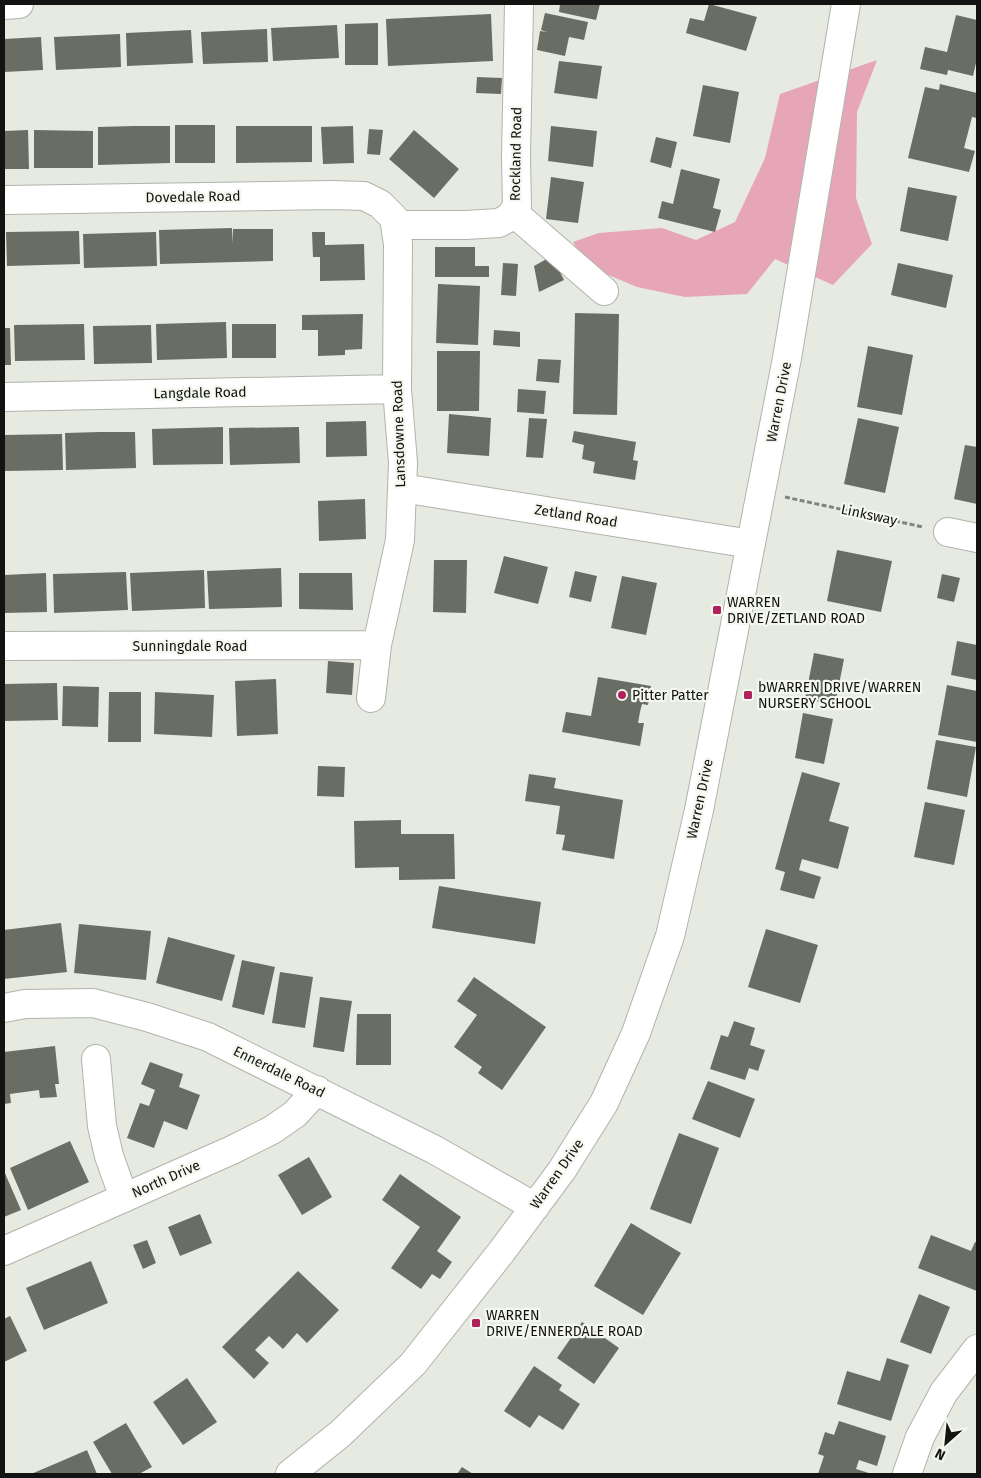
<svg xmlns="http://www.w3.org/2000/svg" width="981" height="1478" font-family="'Fira Sans',sans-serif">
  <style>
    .green { fill: #e7a6b7 }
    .building { fill: #6a6d64 }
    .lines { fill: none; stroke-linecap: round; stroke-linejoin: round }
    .minor-casing { stroke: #b0b4ab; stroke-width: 30 }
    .path { stroke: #81847d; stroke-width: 3; stroke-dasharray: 5 2.5; stroke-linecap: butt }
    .minor { stroke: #fff; stroke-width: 28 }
    .poi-dot { fill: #af225c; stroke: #f4f8ee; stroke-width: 2 }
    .labels { text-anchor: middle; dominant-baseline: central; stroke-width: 4.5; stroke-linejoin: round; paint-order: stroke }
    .street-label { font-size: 14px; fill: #131411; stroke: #f4f8ee }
    .poi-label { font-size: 14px; fill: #131411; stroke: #f4f8ee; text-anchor: start }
  </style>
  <rect width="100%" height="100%" fill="#e6eae0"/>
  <path class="green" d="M877,60L857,112L856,198L872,244L833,285L775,259L747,294L685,297L637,287L587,266L573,242L599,233L662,228L696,240L735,222L765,158L780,94Z"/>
  <path class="building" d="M560,4H600L596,20L559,12Z
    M709,4L757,17L746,51L686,33L690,18L704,21Z
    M545,13L588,22L584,40L569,37L565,56L537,50L540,31L547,32L541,30Z
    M491,14L493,61L388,66L386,19Z
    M956,15L977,20V59L973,76L948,70L947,75L920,69L925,47L947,52Z
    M378,23V65H345V24Z
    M337,25L339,58L273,61L271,28Z
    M267,29L268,62L203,64L201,32Z
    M191,30L193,63L127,66L126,33Z
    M120,34L121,67L56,70L54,37Z
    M41,37L43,70L4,72V39Z
    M559,61L602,66L597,99L554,93Z
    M477,77L502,78L501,94L476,93Z
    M940,84L977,93V118L972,117L964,148L975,151L969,172L908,158L925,87L939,90Z
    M703,85L739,92L730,143L693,136Z
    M175,125H215V163H175Z
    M134,126H170V163L98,165V127Z
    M236,126H312V162L236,163Z
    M353,126L354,163L323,164L321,127Z
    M551,126L597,131L593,167L548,161Z
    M369,129L383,130L380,155L367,154Z
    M28,130L29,169H4V131Z
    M34,130L93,131V168H34Z
    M414,130L459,169L434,198L389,159Z
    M656,137L677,142L671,168L650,162Z
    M681,169L720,179L713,208L721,210L715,232L658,218L662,201L673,204Z
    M551,177L584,182L578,223L546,219Z
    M908,187L957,196L948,241L900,231Z
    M232,228V244L233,229H273V261L160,264L159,230Z
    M79,231L80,264L7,266L6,232Z
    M156,232L157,266L84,268L83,234Z
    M312,232H325V245L364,244L365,280L320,281V257H313Z
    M435,247H475V266H489V277H435Z
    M552,256L564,280L539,292L534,266Z
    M503,263L518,264L516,296L501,295Z
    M898,263L953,275L946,308L891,295Z
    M438,284L480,286L478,345L436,343Z
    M575,313L619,314L617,415L573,414Z
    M363,314L362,349L345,350V355L318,356V330H302V315Z
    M226,322L227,358L157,360L156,324Z
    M84,324L85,360L15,361L14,325Z
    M232,324H276V358H232Z
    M151,325L152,363L94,364L93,326Z
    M4,328H10L11,365H4Z
    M494,330L520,332V347L493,345Z
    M868,346L913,355L902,415L857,407Z
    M437,351H480L479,411H437Z
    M538,359L561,360L559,383L536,381Z
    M518,389L546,391L544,414L517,412Z
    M449,414L491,418L489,456L447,453Z
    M529,418L547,419L543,458L526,457Z
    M858,418L899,427L885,493L844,484Z
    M366,421L367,456L326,457V422Z
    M223,427V464L153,465L152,429Z
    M299,427L300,463L230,465L229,428Z
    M574,431L636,442L633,460L638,461L635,480L593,473L595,462L582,459L584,445L572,442Z
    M100,432H135L136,468L66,470L65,433Z
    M62,434L63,470L4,471V435Z
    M965,445L977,447V504L954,499Z
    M365,499L366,539L319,541L318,501Z
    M837,550L892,561L881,612L827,601Z
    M504,556L548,567L538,604L494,593Z
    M434,560H467L466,613L433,612Z
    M281,568L282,607L209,609L207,571Z
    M204,570L205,608L132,611L130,573Z
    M575,571L597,576L591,602L569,597Z
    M126,572L128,610L54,613L53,574Z
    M46,573L47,612L4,613V575Z
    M299,573H352L353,610L299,609Z
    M942,574L960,578L954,602L937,598Z
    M622,576L657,583L646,635L611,628Z
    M957,641L977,645V680L951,675Z
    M814,653L844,659L835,705L805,699Z
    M328,661L354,663L352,695L326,693Z
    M598,677L651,686L648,705L642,704L640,712L638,723H644L640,746L562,732L566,712L591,716Z
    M276,679L278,734L237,736L235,681Z
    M57,683L58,720L4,721V684Z
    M947,685L977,691V742L938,735Z
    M63,686L99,687L98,727L62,726Z
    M109,692H141V742H108Z
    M155,692L214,695L212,737L154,734Z
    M803,713L833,719L824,764L795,758Z
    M936,740L976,747L967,797L927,789Z
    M318,766L345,767L344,797L317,796Z
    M802,772L840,783L829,821L849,827L838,869L802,859L799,870L821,877L814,899L780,890L785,872L775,869Z
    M529,774L556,778L554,788L623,800L614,859L562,850L565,835L556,834L560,806L525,801Z
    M925,802L965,810L954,865L914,857Z
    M401,820V834H454L455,879L399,880V867L355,868L354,821Z
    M439,886L541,902L535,944L432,928Z
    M61,923L67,972L4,979V930Z
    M79,924L151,931L146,980L74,973Z
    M766,929L818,945L800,1003L748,987Z
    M168,937L235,955L222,1001L156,983Z
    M242,960L275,967L264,1015L232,1007Z
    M280,972L313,977L305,1028L272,1023Z
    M474,977L546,1027L502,1090L478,1073L482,1067L454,1047L477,1015L457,1001Z
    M320,997L352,1001L344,1052L313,1047Z
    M357,1014H391V1065H356Z
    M734,1021L755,1028L750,1045L765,1050L758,1071L749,1068L745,1080L710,1069L721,1035L728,1037Z
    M55,1046L59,1084H55L57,1097L40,1098L39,1090L10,1094L11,1103L4,1104V1052Z
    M150,1062L183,1074L179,1087L200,1095L187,1130L164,1121L154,1148L127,1138L140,1103L149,1106L155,1090L141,1084Z
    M708,1081L755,1099L740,1138L692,1119Z
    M679,1133L719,1148L691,1224L650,1209Z
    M70,1141L89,1182L28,1210L10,1168Z
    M309,1157L332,1197L302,1215L278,1175Z
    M4,1171L21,1210L4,1217Z
    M400,1174L461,1217L437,1251L452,1262L440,1279L432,1274L421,1289L391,1268L420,1227L382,1200Z
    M200,1214L212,1243L180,1256L168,1227Z
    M631,1223L681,1253L643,1315L594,1286Z
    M931,1235L971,1251L975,1242L977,1243V1291L918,1268Z
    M147,1240L156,1263L143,1269L133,1245Z
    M91,1261L108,1303L44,1330L26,1288Z
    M298,1271L339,1310L307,1343L297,1333L283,1349L269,1336L255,1350L269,1363L254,1379L222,1347Z
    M919,1294L950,1307L931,1354L900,1342Z
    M10,1316L27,1351L4,1362V1319Z
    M582,1322L619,1348L594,1384L557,1358Z
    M887,1358L909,1365L891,1421L837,1404L847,1371L880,1381Z
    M534,1366L562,1385L559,1390L580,1404L563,1430L539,1415L530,1428L504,1411Z
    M187,1378L217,1422L183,1445L153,1402Z
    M839,1421L886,1436L877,1466L859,1460L856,1469L872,1474H818L824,1456L818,1454L825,1432L834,1435Z
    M126,1423L152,1467L139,1474H112L93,1442Z
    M87,1450L97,1474H31L57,1463Z
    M462,1467L473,1474H457Z"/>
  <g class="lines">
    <g class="minor-casing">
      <path id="minor" d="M4,5L19,4
        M4,200L332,195L364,196L380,204L394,218L398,244L397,389L403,463L400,540L377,645L371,698
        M513,212L604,291
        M395,225H466L499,223L510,217L517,206L516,157L519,4
        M4,397L397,389
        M402,488L751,544
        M948,532L977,538
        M4,646L377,645
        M4,1008L25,1004L93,1003L147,1017L208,1037L435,1150L535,1207
        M96,1059L102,1126L109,1156L124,1198
        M4,1251L232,1150L272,1130L295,1114L317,1090
        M290,1474L340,1434L413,1364L502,1251L562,1170L604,1103L636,1033L670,936L699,810L787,358L846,4
        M907,1474L920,1437L944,1392L977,1349"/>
    </g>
    <path class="path" d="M785,497L923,527"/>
    <use href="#minor" class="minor"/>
  </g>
  <g class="poi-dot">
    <rect x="712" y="605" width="10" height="10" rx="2.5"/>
    <circle cx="622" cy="695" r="5"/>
    <rect x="743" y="690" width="10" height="10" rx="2.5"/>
    <rect x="471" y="1318" width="10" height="10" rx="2.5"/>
  </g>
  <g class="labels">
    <g class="street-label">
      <text transform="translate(516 154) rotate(-89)">Rockland Road</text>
      <text transform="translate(193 197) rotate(-1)">Dovedale Road</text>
      <text transform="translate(200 393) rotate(-1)">Langdale Road</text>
      <text transform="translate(779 402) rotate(-79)">Warren Drive</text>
      <text transform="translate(399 434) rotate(-92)">Lansdowne Road</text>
      <text transform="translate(869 515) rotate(12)">Linksway</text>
      <text transform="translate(576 516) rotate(9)">Zetland Road</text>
      <text x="190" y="646">Sunningdale Road</text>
      <text transform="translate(700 799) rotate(-78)">Warren Drive</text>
      <text transform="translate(279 1072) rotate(26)">Ennerdale Road</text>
      <text transform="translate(557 1174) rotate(-55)">Warren Drive</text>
      <text transform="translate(166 1179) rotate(-24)">North Drive</text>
    </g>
    <g class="poi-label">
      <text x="727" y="602">WARREN<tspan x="727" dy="16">DRIVE/ZETLAND ROAD</tspan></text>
      <text x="758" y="687">bWARREN DRIVE/WARREN<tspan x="758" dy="16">NURSERY SCHOOL</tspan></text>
      <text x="632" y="695">Pitter Patter</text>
      <text x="486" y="1315">WARREN<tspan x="486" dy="16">DRIVE/ENNERDALE ROAD</tspan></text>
    </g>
  </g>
  <rect width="981" height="1478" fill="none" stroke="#131411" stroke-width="10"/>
  <g transform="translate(946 1443) rotate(207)" stroke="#f4f8ee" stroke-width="4" paint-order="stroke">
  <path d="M0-4L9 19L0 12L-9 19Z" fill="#131411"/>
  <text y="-8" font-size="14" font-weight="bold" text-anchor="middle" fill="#131411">N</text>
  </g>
</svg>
